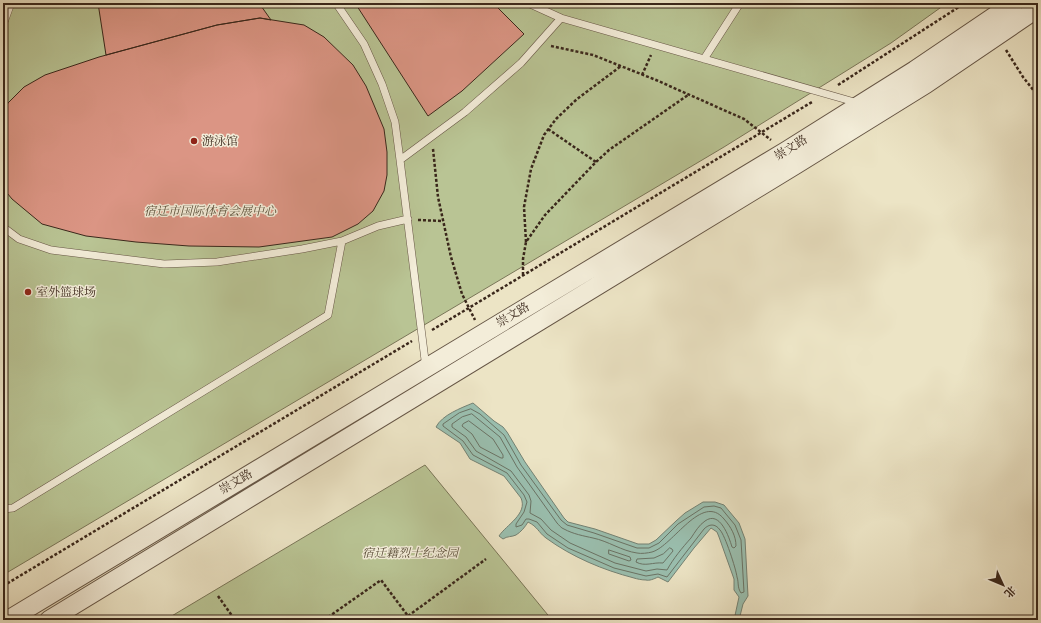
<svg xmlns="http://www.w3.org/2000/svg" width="1041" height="623" font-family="'IM FELL Double Pica','Noto Serif SC',serif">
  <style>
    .green { fill: #b9c494; stroke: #7a7658 }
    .water { fill: #9abfaf; stroke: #748274 }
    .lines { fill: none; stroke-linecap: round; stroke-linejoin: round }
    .shore { stroke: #6a7365; stroke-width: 1 }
    .building { fill: #db9584; stroke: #3a271b }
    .service-casing { stroke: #665646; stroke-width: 8 }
    .tertiary-casing { stroke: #665646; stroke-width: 20 }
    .path { stroke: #3a271b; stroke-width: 2.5; stroke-dasharray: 3 2; stroke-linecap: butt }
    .service { stroke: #f3edd9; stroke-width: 7 }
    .tertiary { stroke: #f3edd9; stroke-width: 18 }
    .poi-dot { fill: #8f2418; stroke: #f3edd9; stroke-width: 1.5 }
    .labels { text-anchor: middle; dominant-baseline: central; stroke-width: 3; stroke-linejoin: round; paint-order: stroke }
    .poi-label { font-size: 12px; fill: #3a271b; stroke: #f3edd9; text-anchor: start }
    .street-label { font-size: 12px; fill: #3a271b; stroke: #f3edd9 }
    .park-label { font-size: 12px; font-style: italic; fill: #5a4e39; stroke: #f3edd9 }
  </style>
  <rect width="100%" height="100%" fill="#ece4c5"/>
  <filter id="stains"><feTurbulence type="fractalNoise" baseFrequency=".005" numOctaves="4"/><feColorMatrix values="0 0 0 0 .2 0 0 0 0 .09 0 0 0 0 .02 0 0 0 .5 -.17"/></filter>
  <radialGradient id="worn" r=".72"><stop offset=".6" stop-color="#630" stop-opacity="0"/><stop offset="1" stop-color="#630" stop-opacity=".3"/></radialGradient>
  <path class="green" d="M3,3H947L891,43L724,147L3,575Z
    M425,465L552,620H165Z"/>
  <path class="water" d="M473,403L494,421L503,427L507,432L525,462L564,518L568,522L595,529L638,544H649L656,540L676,521L685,513L703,502H715L724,505L739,523L745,539L748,596L743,604L739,620H734L739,597L734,590V579L719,537L717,532L711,528L694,548L668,582L658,577C654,579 649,581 646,580C642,580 637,579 634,578C603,570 572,557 546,538C538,532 538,527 528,522C525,527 521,532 516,535C512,537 507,536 503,539L499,536C506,525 528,514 521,498L504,476L470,459L460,443L436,427C442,415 461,408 473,403Z"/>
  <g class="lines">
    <path class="shore" d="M471,409L480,414L504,435L521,465L561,520L567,525L594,533L637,548H649L659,543L678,524L704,507L714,506L721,508L735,525L741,540L744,592L741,593C737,587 739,583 737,577C736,569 725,535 720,530C715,523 709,524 704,529L667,577L658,574L646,576L614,568L568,548L547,534L537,522L529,519H526L522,525L516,527V524L524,512L527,502L524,495L507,473L473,455L463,441L443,426V424L459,413Z
      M472,414L500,437L517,467L557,523C559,525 561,528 564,529C573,534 584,536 593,538C608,541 622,551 637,553C641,554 648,553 652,552C673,546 702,492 724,519C731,527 736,536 736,546L734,548L732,547C729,537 720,510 705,521C699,525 695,532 691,538C682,548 673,559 667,570L657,569L646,571L615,563L570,543L551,530L541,519L530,513L531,501L529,495L511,471L476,451L466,437L452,427V424L462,417Z
      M469,421L493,439L503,455V458H501L480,447L472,434L462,426L463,424Z
      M670,548L672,549L673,551L663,563C653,562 645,567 636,562L637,559L654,558L663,554Z
      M609,550L630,557L631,560L629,561L609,554Z"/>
  </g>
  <path class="building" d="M98,3H259L271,20L260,18L217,25L106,55Z
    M355,3H493L524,34L462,91L428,116Z
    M260,18L304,25L324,37L353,65L366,86L384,129L387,152V175L384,191L373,211L358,224L332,237L259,247L189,246L136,242L86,236L42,224L12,199L3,188V113L8,103L24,87L45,75L99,57L217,25Z"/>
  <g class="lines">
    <g class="service-casing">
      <path id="service" d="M336,3L364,44L382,84L395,122L400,160
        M528,3L561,18
        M3,25L11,3
        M704,59L740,3
        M3,227L19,239L51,250L164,264L217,262L302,249L342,241L378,226L408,219
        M426,368L400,160L465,112L521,63L561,18L858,103
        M3,509L13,508L328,315L342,241"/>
    </g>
    <g class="tertiary-casing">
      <path id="tertiary" d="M8,620L786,151L915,70L1014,3
        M49,620L797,164L926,84L1038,8"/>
    </g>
    <path class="path" d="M551,46L593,55L656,80L744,119L771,140
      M1006,50L1023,77L1038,96
      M642,75L651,55
      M838,85L965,3
      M548,129L596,162
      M433,149L438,197L451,257L462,294L475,320
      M418,220L443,221
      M526,242L524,207L531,169L544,135L556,119L577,99L621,66
      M523,275V259L526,242L545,215L596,162L609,150L688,95
      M432,330L812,102
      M3,586L412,341
      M218,596L235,620
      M408,616L486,559
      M324,620L381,580L411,620"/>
    <use href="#service" class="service"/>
    <use href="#tertiary" class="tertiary"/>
  </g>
  <g class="poi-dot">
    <circle cx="194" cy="141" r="4"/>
    <circle cx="28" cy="292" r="4"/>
  </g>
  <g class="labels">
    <g class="poi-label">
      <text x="202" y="141">游泳馆</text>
      <text x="36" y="292">室外篮球场</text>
    </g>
    <g class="street-label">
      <text transform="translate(791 148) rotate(-32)">崇文路</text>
      <text transform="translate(513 315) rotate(-31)">崇文路</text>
      <text transform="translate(236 482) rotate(-31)">崇文路</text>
    </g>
    <g class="park-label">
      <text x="210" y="211">宿迁市国际体育会展中心</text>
      <text x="410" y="553">宿迁籍烈士纪念园</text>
    </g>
  </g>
  <rect width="1041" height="623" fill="none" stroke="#ece4c5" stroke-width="16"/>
  <rect x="4" y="4" width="1033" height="615" fill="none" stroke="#3a271b" stroke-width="2"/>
  <rect x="8" y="8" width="1025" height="607" fill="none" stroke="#3a271b"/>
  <g transform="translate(1003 585) rotate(134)" stroke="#f3edd9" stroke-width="3" paint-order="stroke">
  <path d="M0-3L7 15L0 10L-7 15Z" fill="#3a271b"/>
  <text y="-6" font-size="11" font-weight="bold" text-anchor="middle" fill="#3a271b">北</text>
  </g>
  <rect width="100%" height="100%" filter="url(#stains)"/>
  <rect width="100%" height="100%" fill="url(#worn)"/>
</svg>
